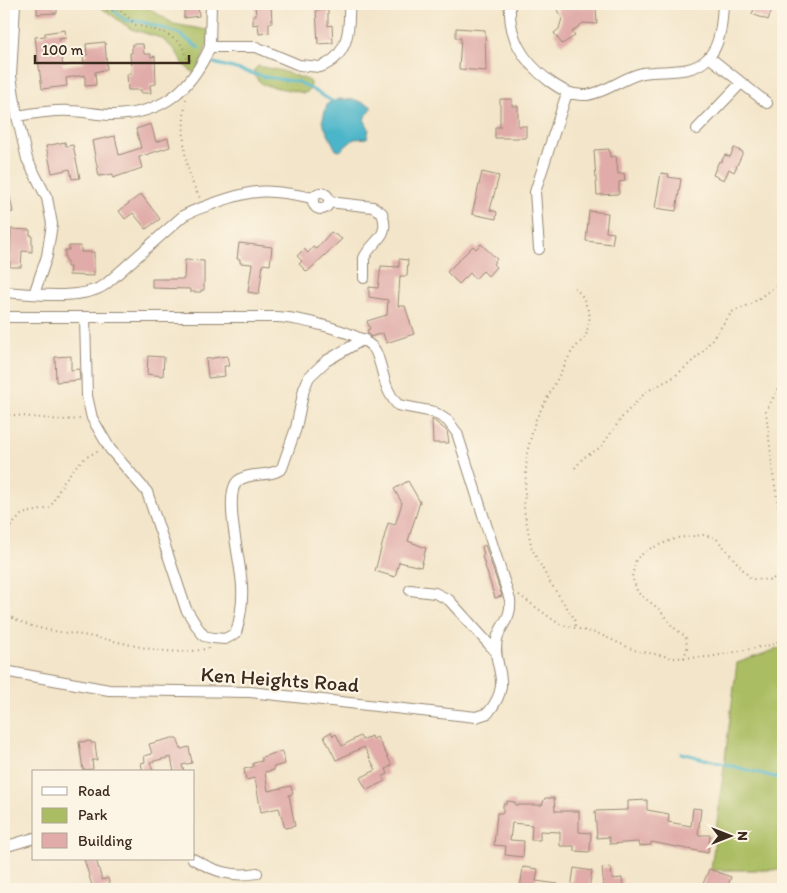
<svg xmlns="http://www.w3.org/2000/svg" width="787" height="893" font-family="Itim,sans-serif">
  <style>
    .green { fill: #aabd62; stroke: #727440 }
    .water { fill: #4bb5c9; stroke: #437074 }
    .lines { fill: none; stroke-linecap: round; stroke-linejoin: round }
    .stream { stroke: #4bb5c9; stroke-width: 3 }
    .building { fill: #e0aba8 }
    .minor-casing { stroke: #978874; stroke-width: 12 }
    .path { stroke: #978874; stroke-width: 2; stroke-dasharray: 1 4; stroke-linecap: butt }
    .minor { stroke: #fff; stroke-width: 10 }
    .labels { text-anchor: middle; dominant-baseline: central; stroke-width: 4.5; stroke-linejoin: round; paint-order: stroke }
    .street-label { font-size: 21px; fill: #3b2a1e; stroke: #fcf5e5 }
  </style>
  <rect width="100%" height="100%" fill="#fcf5e5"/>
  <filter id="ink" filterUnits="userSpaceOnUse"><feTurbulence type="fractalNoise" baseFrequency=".02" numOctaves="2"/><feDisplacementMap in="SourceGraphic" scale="10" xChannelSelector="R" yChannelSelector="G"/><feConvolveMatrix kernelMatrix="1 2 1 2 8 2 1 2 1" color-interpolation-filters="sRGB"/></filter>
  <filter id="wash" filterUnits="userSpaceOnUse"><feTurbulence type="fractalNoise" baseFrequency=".0096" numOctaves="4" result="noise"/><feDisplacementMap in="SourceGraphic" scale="20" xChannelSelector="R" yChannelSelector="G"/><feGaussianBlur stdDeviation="1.12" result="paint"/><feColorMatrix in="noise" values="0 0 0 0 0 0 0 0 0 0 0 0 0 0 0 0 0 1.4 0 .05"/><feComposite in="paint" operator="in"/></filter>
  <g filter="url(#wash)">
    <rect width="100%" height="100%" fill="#f3e5c9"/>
    <path class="green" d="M96,4H142L174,24L212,31L196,75L185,66L175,50L161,38L131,29Z
      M258,66L282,71L308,80L311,85L308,92L304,93L263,85L254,76V70Z
      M783,647V870H711L737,663Z"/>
    <path class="water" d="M339,99L356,100L371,106V109L364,119L369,129L367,138L354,139L340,151L336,150L322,122L327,104Z"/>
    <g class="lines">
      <path class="stream" d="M107,4L125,20L143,22L178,33L199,48
        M214,63L266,77L299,82L332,101
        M681,753L783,779"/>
    </g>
    <g id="blocks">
      <path class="building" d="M37,4H57V13L37,14Z
        M184,4H198L199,16L184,18Z
        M259,4H271L272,23H269V33L259,34L258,24L253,25V15H256L255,6H259Z
        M566,4H571L573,8L596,6L597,24L583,23L572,32L575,36L562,44L554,33L559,29L562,18L557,10Z
        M756,4H774L768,20L752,14Z
        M316,10H328V26L332,25L333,43L318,44Z
        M456,28L485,30L486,71L459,69L461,38H456Z
        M65,30L66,38L59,39L63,66L84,63L83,56L87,55L86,44L105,42L107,69L95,72L96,85L85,86V75L66,78L67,86L42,89L35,37L45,36V33Z
        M132,44H143L144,54H151V57L155,56L156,84L150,85L151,93H141V90H128L127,74H131L130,53H132Z
        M500,99H512V106H518V126H526V138H495V127H500Z
        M151,124L156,142L168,138L170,147L139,157L142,168L113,178V174L99,176L92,141L115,136L119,155L141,148L136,129Z
        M65,142L66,146L73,145L80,178L72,179L70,169L52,173L46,146Z
        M734,148L743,152L734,172L729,169L724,180L713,175L719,161L721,162L725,155L730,157Z
        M609,149L610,157L616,156L618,174L624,173L625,181L619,182V194L597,195L594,150Z
        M482,172L499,176L490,210L497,212L496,219L472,214Z
        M661,173L669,174L668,177L681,179L676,211L655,208Z
        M4,187H8L13,212L4,214Z
        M141,194L160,219L146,229L133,213L125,219L119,211Z
        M589,211L608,213L606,232L614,233L612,244L586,241Z
        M11,229L30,230V235H32V252L22,251L21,267H10Z
        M331,232L342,239L307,272L299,264L302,261L297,256L304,249L308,253L313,247L316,249Z
        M239,243L272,247L270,265L263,264L259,294L248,292L252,264L240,263V259H237Z
        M481,244L497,259L493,264L496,267L488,276L483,271L475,279L470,273L459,284L447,272L473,246L476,249Z
        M69,246H81V252H94V276L69,275L70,267H67V260H65V250H69Z
        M399,259L408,260L407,276H400L398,306H405L414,334L386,343L383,333L370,337L367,330L370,329L367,321L387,315L388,300L369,297V287L378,288L381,266L399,267Z
        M185,260L204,261V290H201V292H190V289L152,288V279H184Z
        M71,356V370L79,369L80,380L56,382L55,357Z
        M148,356L164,357L163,376L147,374Z
        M227,356L229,366H224L225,376L208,378L206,359Z
        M432,419L447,431L449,443H433Z
        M408,481L420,502L408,541L426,548L421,567L399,562L395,577L375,571L388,523L395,525L402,503L394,489Z
        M485,545L502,596L495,598L482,556L484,555L482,547Z
        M331,732L333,736L336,734L342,746L360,736L362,740L371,736L373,739L377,737L392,765L386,769L388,774L382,777L385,781L367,790L360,778L376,770L364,747L336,760L324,736Z
        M172,738H177L181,749L189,747L192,763L182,765L184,772H174L171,757L150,762L153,772H143L141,763L145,762L144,756L152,754L149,744Z
        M91,741V743H95L97,760H92L93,769L83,770L79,742Z
        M282,751L285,764L273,767L274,770L265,772L268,791L291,786L293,794L289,795L295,826L285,828L279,808L261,812L255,778L246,780L244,769L253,767V763L262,761V757Z
        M545,798H554L555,811H579V832L591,833L590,852L574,851V846H560V832L540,831V840H531L532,825L512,823L510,840L524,841L523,857L505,855L506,846L494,845L497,813H503V804H507V801L515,802V805H542Z
        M647,800V810L669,814L668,822L691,826L693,808L701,809L698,835H710L708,853L651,842V845L639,846L638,842L610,844L609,837L597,838L595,811L628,810V801Z
        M84,859H96L102,880L108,878L110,886L93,889Z
        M523,867L538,869L536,881L558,884V889H520Z
        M611,867L612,879L622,878L623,889H604L602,868Z
        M574,868L592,871L589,889H571Z
        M709,869L731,877L727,889L715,885L713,889H705L706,885L703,884Z"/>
    </g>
  </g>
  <g filter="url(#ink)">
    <use href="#blocks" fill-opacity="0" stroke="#978874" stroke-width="1"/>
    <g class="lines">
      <g class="minor-casing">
        <path id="minor" d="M15,4L11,76L17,116L27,159L47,198L52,224L47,256L34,294
          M510,4C508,38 523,61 549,81C562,90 571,96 587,95C608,92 623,77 643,73C665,69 691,76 708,58C721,45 722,21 723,4
          M210,47L211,4
          M709,57L767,103
          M17,116C35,113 52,110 70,111C84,111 98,115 113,115C162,114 190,91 210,47H256L299,65L320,67C348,57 350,30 349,4
          M697,129L741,83
          M313 201a8 8 0 1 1 16 0a8 8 0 1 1-16 0Z
          M329,202L373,207L382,213C391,238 372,240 364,258V278
          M539,249L535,192L567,93
          M4,292C31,294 84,301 106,284L183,216C193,210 204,207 215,203C257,188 269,189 313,198
          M4,317H277C298,318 368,333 376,352C384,371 383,389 398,405L434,412L448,421L457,433L510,600C512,619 501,623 497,639C491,668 515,680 488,713L476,717L250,692L109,690L4,671
          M85,318L87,396L92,418L110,449L147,492L186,609L196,625L204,636L213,638L225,639L236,633C240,619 243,603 242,587C242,566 222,494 238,481C250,471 271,478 282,468L296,428L304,389L309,377L326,361L364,339
          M410,590L435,593L449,600L496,652
          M4,847L34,838
          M193,859C214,871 233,878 257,873"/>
      </g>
      <path class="path" d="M99,4L109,11L119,9L136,25L166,33L182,45L186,57L192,61
        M186,99C181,131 183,170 200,198
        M575,288L583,297L590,316L586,336L572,351L535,421L527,453L524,510L532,549L549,581L574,618L576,628
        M783,380L766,411L773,474L780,516L783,590
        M4,414L60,420L82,419
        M575,468L583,458L601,447L623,416L646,392L674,377L702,353L732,312L751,304L783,281
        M4,534L22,514L50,508C60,487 76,456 101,451
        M519,595L559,624L599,634L634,650L674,658L709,657L776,644L783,633
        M4,612C31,633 66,631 99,638C136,645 171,658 209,648
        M684,658L687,648L686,637L673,627L659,609L638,593L632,577L636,559L649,549L677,538L703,535L716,538L751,579L771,580L781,574"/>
      <use href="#minor" class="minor"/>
    </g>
  </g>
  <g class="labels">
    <g class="street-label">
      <text transform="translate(280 679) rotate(4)">Ken Heights Road</text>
    </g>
  </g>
  <rect width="787" height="893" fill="none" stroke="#fcf5e5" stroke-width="20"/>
  <rect x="32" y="770" width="162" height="90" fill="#fcf5e5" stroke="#afa495"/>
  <rect x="42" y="787" width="25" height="8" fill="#ffffff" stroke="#afa495"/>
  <text x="78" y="796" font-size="15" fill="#3b2a1e">Road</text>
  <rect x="42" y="808" width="25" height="15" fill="#aabd62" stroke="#afa495"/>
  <text x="78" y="820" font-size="15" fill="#3b2a1e">Park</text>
  <rect x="42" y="833" width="25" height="15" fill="#e0aba8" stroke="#afa495"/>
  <text x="78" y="846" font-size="15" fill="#3b2a1e">Building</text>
  <g transform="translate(730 836) rotate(90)" stroke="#fcf5e5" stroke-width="4" paint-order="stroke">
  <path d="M0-4L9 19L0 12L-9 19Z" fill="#3b2a1e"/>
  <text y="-8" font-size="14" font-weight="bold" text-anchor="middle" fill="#3b2a1e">N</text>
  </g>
  <path d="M35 55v8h154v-8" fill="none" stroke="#3b2a1e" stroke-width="2.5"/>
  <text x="42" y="55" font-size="15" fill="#3b2a1e" stroke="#fcf5e5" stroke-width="4" paint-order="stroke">100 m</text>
</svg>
